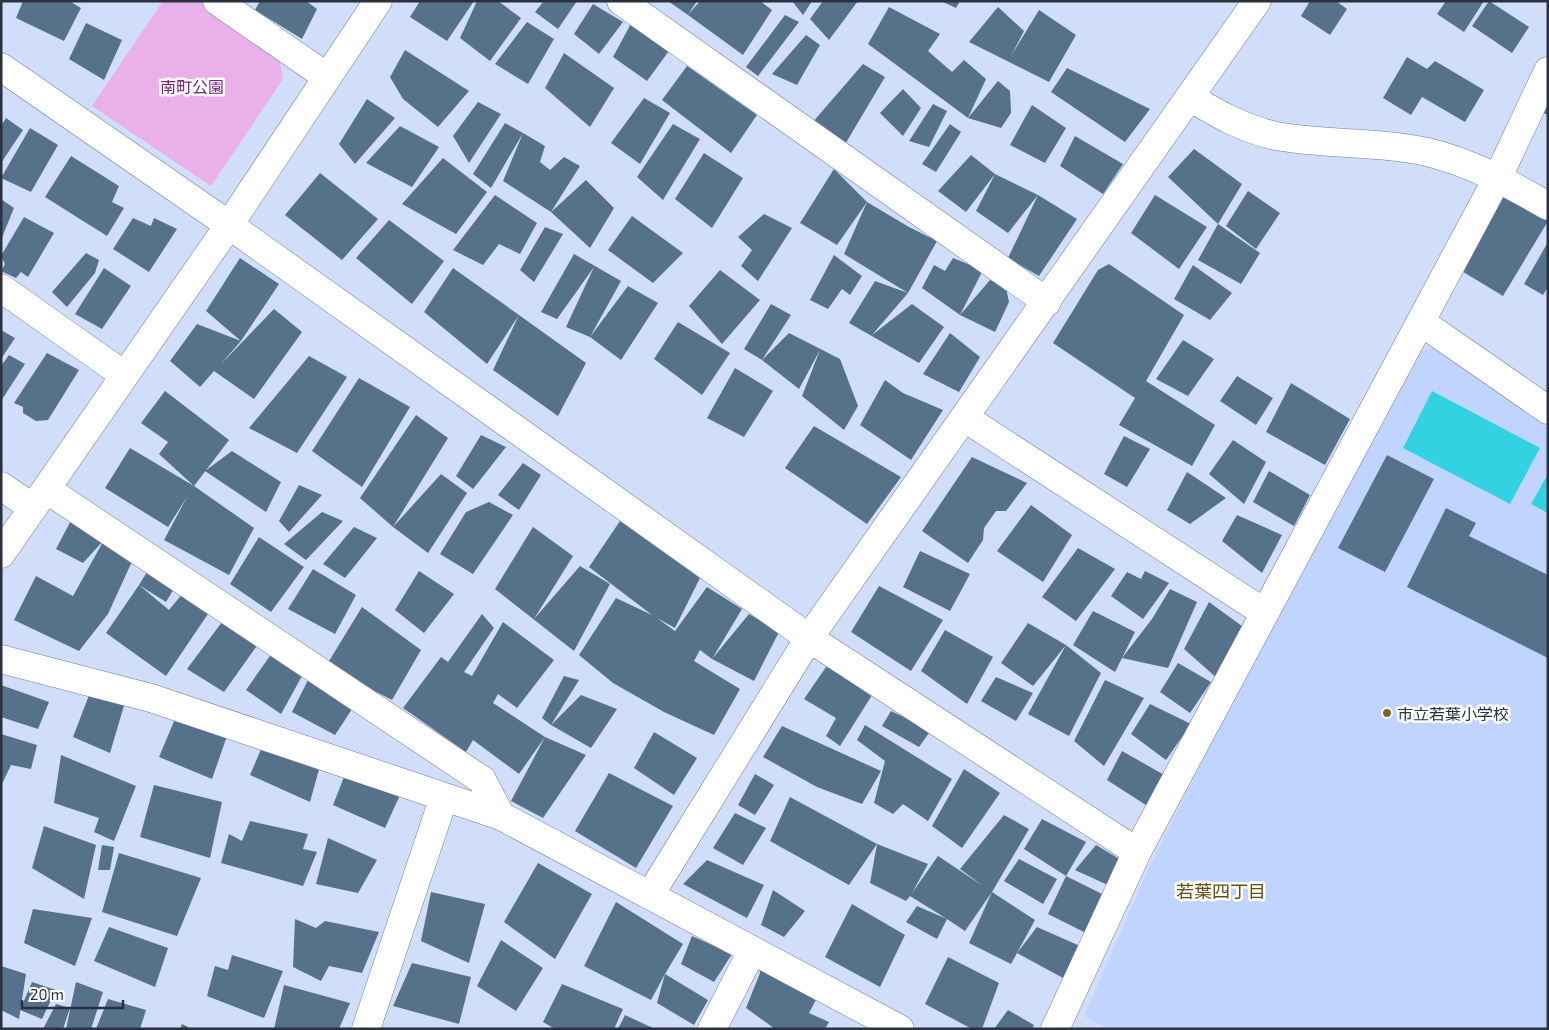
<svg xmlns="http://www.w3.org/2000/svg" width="1549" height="1030" font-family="'Exo 2','Noto Sans JP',sans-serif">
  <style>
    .built { fill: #c1d4fd }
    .green { fill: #e9b0ea }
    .water { fill: #32d2e2 }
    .building { fill: #56718a }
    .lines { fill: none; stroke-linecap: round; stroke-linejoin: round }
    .minor-casing { stroke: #6e7c9b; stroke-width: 29 }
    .minor { stroke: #fff; stroke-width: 28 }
    .poi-dot { fill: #7c6636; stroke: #fff; stroke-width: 2 }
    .labels { text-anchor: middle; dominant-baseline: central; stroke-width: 5; stroke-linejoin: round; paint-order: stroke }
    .park-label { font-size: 16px; fill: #76247a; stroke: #fff }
    .poi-label { font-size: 16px; fill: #2b313e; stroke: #fff; text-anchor: start }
    .neighbourhood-label { font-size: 18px; fill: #674f14; stroke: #fff }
  </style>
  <rect width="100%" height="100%" fill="#d1defa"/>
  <path class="built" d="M1436,346L1548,425V1029H1108L1084,1016L1151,863L1302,563L1418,353Z"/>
  <path class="green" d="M163,1H199L279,55L283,79L211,186L92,106Z"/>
  <path class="water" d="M1432,391L1540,448L1510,504L1403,448Z
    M1548,474V513L1531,504Z"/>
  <path class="building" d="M23,1H69L81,8L64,41L16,18Z
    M260,1H306L317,9L302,39L255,10Z
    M420,1H474L447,41L410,17Z
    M477,1H498L521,18L490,61L460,38Z
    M544,1H577L558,29L535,12Z
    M668,1H697L688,15Z
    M700,1H760L772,10L743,55L688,15Z
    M792,1H812L803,15Z
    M823,1H858L829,40L810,19Z
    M941,1H960L956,8Z
    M1310,1H1336L1347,9L1330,35L1301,16Z
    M1446,1H1484L1464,32L1437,14Z
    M1489,1L1529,27L1512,53L1472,26Z
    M593,4L623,22L599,54L574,34Z
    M889,7L940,34L928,51L952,72L964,60L986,79L968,118L998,81L1010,91L1011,113L1001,128L968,118L868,44Z
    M998,7L1024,31L1011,56L1039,10L1076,35L1049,82L969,42Z
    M785,15L799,22L758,76L746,67Z
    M634,18L674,44L647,81L613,57Z
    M527,22L554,39L528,84L495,64Z
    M86,23L122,40L104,80L69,59Z
    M806,35L820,45L797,85L772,74Z
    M405,50L469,91L438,127L403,99L390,77Z
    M564,53L614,88L590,127L545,88Z
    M1407,57L1427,69L1435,61L1484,90L1465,122L1422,97L1411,115L1383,98Z
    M863,64L885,77L844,146L812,123Z
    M687,66L757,115L731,153L662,100Z
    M1067,68L1150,109L1125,142L1051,92Z
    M903,89L921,108L903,136L880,113Z
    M644,98L670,113L640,164L611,143Z
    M367,99L395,118L355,164L339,144Z
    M1548,99V115L1541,112Z
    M478,102L501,114L469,163L453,136Z
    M933,104L947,111L929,147L909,141Z
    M1032,105L1066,128L1045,163L1010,145Z
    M6,118L23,130L1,163V126Z
    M505,123L523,133L491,188L473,174Z
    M673,124L700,139L663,200L637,177Z
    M950,124L961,132L936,172L922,164Z
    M400,126L439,147L412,187L366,163Z
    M30,128L58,145L31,192L1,178Z
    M523,133L545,146L540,162L550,170L564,157L580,166L551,212L503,181Z
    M1075,136L1123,164L1103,194L1060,166Z
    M1194,149L1242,184L1218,224L1168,177Z
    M704,153L743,178L712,228L675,199Z
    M971,155L995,174L1038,195L1077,219L1039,276L1008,258L1038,195L1008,233L976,211L995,174L966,212L938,191Z
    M71,156L119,186L112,202L124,208L107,236L45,197Z
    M443,158L487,192L456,234L402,204Z
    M834,169L867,202L837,245L800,223Z
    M320,173L378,219L342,260L285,215Z
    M586,180L614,208L590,248L551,212Z
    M1248,191L1280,213L1256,249L1226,226Z
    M1500,192L1548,221L1503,296L1455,267Z
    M495,195L537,223L520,254L499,244L483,265L453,250Z
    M1155,195L1207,227L1179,269L1131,233Z
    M1,199L14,208L1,240Z
    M867,202L909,227L937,241L908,293L872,335L912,304L944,327L919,363L849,323L875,281L908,293L844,254Z
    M764,214L792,228L758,281L741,266L752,250L738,237Z
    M632,216L683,253L653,283L608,250Z
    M24,217L54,233L28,277L21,272L16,278L1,271L5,264L1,256Z
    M133,218L151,226L154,218L177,229L149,272L113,249Z
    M389,220L444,261L412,304L356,258Z
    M1218,224L1260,253L1241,284L1198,260Z
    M545,227L563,234L534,282L520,270Z
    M1548,242V287L1543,295L1524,284Z
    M86,253L99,260L95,273L67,307L52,292Z
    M574,254L621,281L590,337L628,286L658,303L621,360L590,337L566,327L594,267L557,319L541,312Z
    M834,255L862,276L850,295L842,289L828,309L810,300Z
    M240,258L279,284L241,341L220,365L274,309L302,332L254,399L214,371L200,387L170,361L197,324L241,341L206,311Z
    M953,258L983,270L960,315L990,280L1006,288L1009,302L995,332L960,315L922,288L934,265L945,271Z
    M1109,264L1184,315L1146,381L1215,425L1192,466L1119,425L1135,398L1053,343L1098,270Z
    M1193,265L1232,293L1210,320L1174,299Z
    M104,268L131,286L102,329L75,314Z
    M453,268L519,315L487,364L424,312Z
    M720,270L760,300L722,344L689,306Z
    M771,304L791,315L762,360L744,349Z
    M519,315L586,363L558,416L493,370Z
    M678,322L730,353L702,395L654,359Z
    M1,330L15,338L1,359Z
    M789,333L840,359L858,406L844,430L802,396L820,350L799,389L762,360Z
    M950,333L980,357L959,392L923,374Z
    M1183,340L1214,359L1188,396L1156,379Z
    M47,353L79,370L48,420L36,421L23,413V407L14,403Z
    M9,355L25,364L1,401V366Z
    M309,356L347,377L297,453L249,428Z
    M735,368L773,391L744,437L707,418Z
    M1237,376L1273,398L1256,425L1220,401Z
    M359,378L410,407L362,487L312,451Z
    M885,380L903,393L943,410L911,460L860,425Z
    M1291,383L1350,419L1325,465L1266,432Z
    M165,391L229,440L194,486L254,528L229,575L164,540L187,497L168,527L105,488L130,448L194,486L159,454L168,442L141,423Z
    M416,415L448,438L393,527L360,498Z
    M814,426L901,477L867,524L785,468Z
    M481,435L506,447L473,489L456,476Z
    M1124,436L1150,449L1127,487L1104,474Z
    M1233,440L1266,462L1244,504L1209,474Z
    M232,451L281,482L266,512L205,471Z
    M1387,455L1434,479L1385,572L1338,548Z
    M972,457L1027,483L1006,511H996L984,528L983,540L968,563L922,531Z
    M523,463L541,475L519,510L498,495Z
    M1269,471L1310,495L1294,526L1253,502Z
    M1187,472L1226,498L1190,524L1167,510Z
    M441,474L467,493L428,553L393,527Z
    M299,485L322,495L289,532L279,521Z
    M489,502L513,515L473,574L440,554L466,512Z
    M1031,505L1072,535L1043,582L997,551Z
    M78,507L114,529L83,563L56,549Z
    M1446,508L1476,523L1469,536L1548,575V658L1407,587Z
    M322,512L343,521L306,560L284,544Z
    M1237,515L1282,535L1262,573L1222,541Z
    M620,521L700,578L675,628L657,618L675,631L707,587L742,609L712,659L749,614L779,632L754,681L712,659L700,650L694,661L740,689L714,735L664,712L613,683L579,655L616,598L652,615L589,567Z
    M354,527L377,538L345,578L323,564Z
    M533,527L573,556L534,619L580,566L610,584L574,651L495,589Z
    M259,537L304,567L271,612L230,584Z
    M104,540L134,557L108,614L79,651L14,620L36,576L73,596Z
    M1078,548L1115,569L1076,621L1042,597Z
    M920,551L970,574L950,611L903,587Z
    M313,569L356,595L335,634L288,609Z
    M419,571L454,594L424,633L395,610Z
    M1145,571L1169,583L1143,619L1111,596L1127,572L1141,579Z
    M147,572L175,587L166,602L139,585Z
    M139,585L169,610L183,593L212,608L166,676L106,633Z
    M879,586L943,620L911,671L851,632Z
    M1170,589L1197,602L1168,668L1122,658L1152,619Z
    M1209,602L1246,629L1218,679L1184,649Z
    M362,607L421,650L392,700L326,666Z
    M1093,611L1135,632L1115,672L1073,645Z
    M482,614L494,628L464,672L472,676L503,622L554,660L517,708L498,694L493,703L545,737L586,755L543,818L511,801L545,737L519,774L473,740L466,752L403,708L441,657L448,662Z
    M222,622L261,640L224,692L187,669Z
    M1028,623L1066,645L1101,673L1069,736L1028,714L1066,645L1033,686L1001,663Z
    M945,630L993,657L967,704L921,671Z
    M272,653L307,667L281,714L246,690Z
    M1178,663L1211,682L1190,713L1160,692Z
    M826,667L879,684L840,746L826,736L836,718L804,699Z
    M311,674L358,700L335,735L292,712Z
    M564,676L579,680L551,725L542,718Z
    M996,677L1033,693L1016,721L981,701Z
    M1105,680L1144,698L1104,766L1074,741Z
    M1,685L49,702L38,729L1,717Z
    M91,690L126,699L110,753L73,737Z
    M581,695L617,709L591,748L551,725Z
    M1150,704L1191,724L1166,760L1131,734Z
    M891,711L931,730L919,747L882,726Z
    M175,719L227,736L212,779L159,757Z
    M865,725L952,779L928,821L903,804L893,814L874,803L885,761L857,740Z
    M782,726L881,771L862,804L817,787L763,757Z
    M654,732L697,758L674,795L634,768Z
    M1,734L37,745L31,769L11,765L1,786Z
    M265,740L323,755L310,802L250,775Z
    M1122,751L1166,776L1149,807L1107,780Z
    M61,755L136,786L114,841L94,832L99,818L54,803Z
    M351,759L410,773L385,828L333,805Z
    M964,769L1000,793L962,848L932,826Z
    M609,773L673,806L636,868L575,831Z
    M755,774L774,785L755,815L738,805Z
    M154,785L222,802L210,858L140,837Z
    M790,797L877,844L849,885L770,841Z
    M735,813L766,828L743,865L713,848Z
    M1004,815L1029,829L992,892L1035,920L1011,964L969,943L992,892L965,931L947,919L937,939L906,922L917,906L947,919L910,896L906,901L870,883L877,844L928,864L912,893L938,856L983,886L960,869Z
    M1042,819L1086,842L1066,876L1024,849Z
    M250,821L308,834L303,849L317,852L303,886L221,863L229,834L242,841Z
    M44,826L96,845L84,899L32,868Z
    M328,838L377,860L358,893L316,884Z
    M102,845L114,847L110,870H98Z
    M1096,845L1121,860L1112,887L1075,870Z
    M119,853L201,878L177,936L102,912Z
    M1019,859L1057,879L1043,904L1004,881Z
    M707,860L764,885L747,918L683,884Z
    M538,863L592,894L555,959L504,922Z
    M1066,876L1114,900L1090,935L1048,914Z
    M773,890L805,911L784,937L761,925Z
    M431,892L485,904L469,963L421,941Z
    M616,902L683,944L665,974L708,1000L694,1025L657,1003L665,974L651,1000L584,966Z
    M852,904L905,935L880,987L825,957Z
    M33,909L92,918L75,966L24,943Z
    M295,919L316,928L325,921L379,932L362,973L329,966L321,981L293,967Z
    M109,927L168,948L155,987L94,961Z
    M1037,927L1080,946L1063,978L1017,953Z
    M692,936L732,954L714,982L681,964Z
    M501,940L543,968L516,1011L477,986Z
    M232,955L283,971L264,1018L207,996L215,966L228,970Z
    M948,957L999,983L982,1029H972L925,1004Z
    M412,963L471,977L459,1024L393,1006Z
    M1,966L26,974L19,1019L1,1010Z
    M759,966L818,996L809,1013L829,1022L825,1029H775L746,1008L760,973Z
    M32,982L56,990L42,1019L20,1010Z
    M76,982L103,992L91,1029H66Z
    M562,984L623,1009L614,1029H555L543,1022Z
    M284,985L350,1003L339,1029H274Z
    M108,999L146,1010L140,1029H96Z
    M56,1004L70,1008L63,1029H43Z
    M1008,1010L1034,1025L1032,1029H994Z
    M625,1015L655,1029H618Z
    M182,1024L192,1029H180Z"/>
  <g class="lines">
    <g class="minor-casing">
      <path id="minor" d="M217,1L327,77
        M621,1L1047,302
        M1,67L229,225L809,638L1137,852
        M1190,97C1217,114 1244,129 1276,136C1326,145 1377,141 1427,152C1470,162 1510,184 1548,206
        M1,288L124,375
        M1421,322L1548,410
        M965,418L1265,613
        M1,486L33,508
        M46,489L482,780L501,816
        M1,554L229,225L378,1
        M1,659L151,698L501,816L900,1029
        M650,895L809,638L1257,1
        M366,1029L444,797
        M712,1029L752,951
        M1055,1029L1137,852L1498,177L1548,71"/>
    </g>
    <use href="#minor" class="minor"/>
  </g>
  <circle class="poi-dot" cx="1387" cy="713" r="5"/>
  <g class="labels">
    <g class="park-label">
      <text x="192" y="86">南町公園</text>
    </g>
    <g class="poi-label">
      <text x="1397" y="713">市立若葉小学校</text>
    </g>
    <g class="neighbourhood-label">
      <text x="1221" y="891">若葉四丁目</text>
    </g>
  </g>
  <rect width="1549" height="1030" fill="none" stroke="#2b313e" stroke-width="5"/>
  <path d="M22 1000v8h101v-8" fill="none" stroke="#2b313e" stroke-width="2.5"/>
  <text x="30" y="1000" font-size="15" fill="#2b313e" stroke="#ffffff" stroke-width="4" paint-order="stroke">20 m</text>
</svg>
